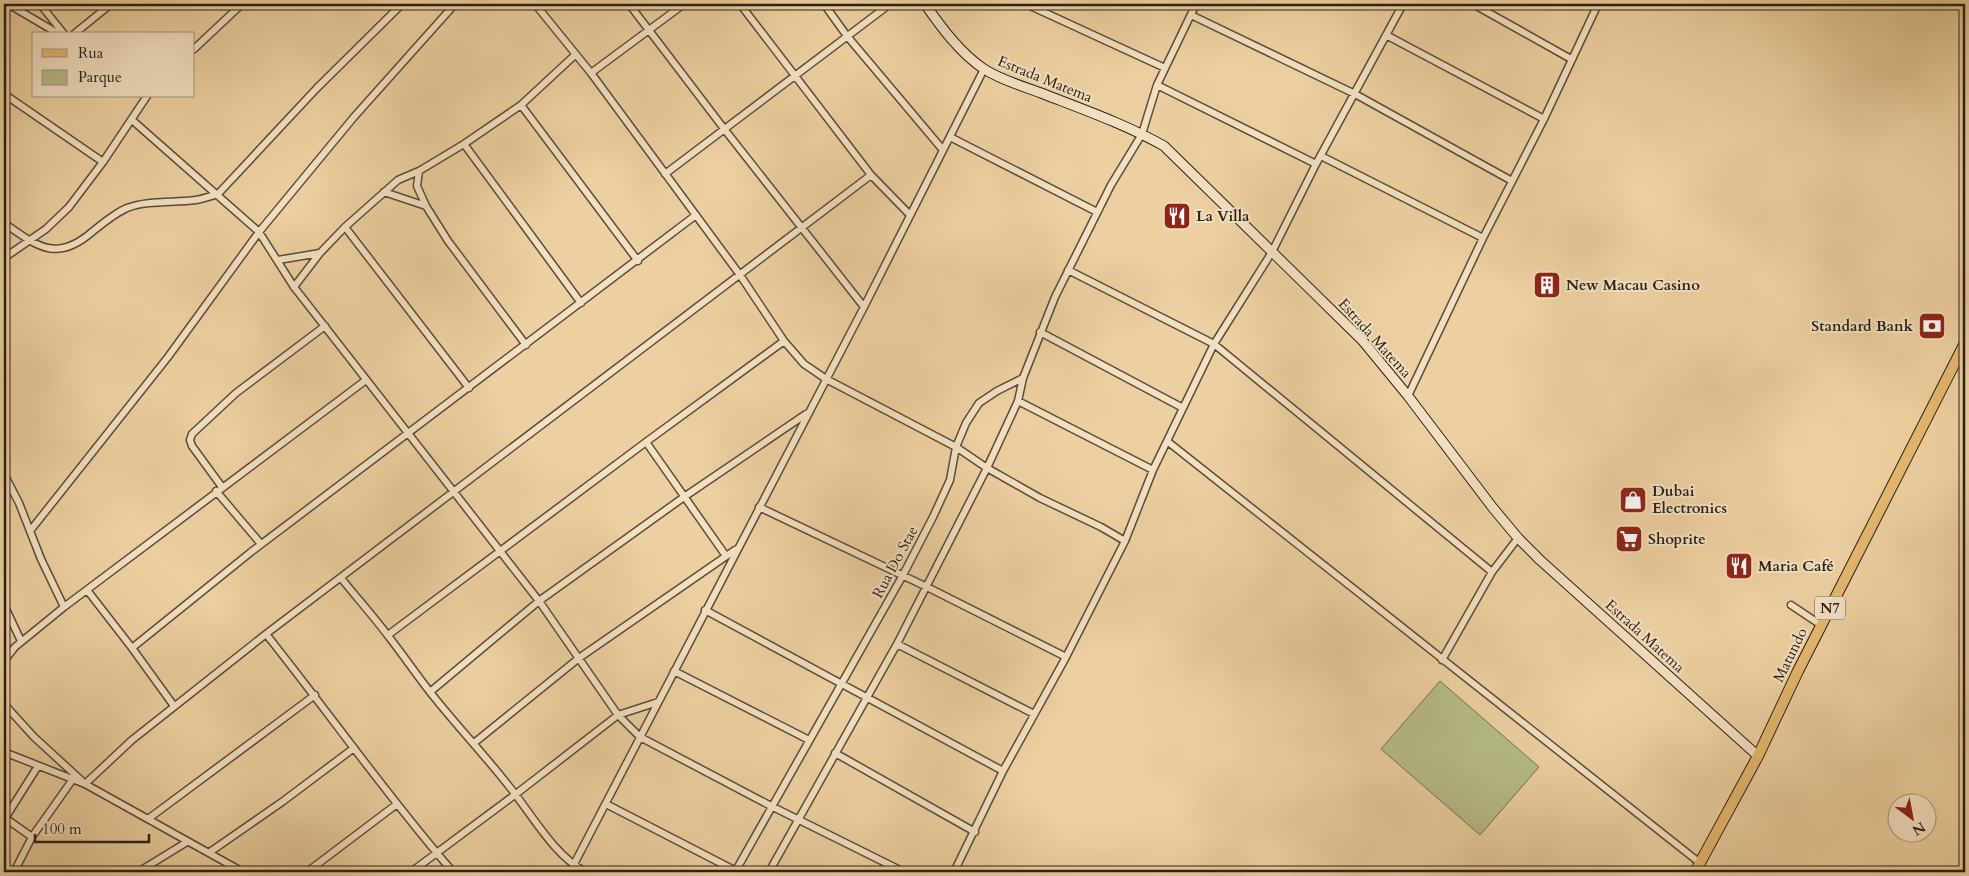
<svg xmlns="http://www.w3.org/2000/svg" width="1969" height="876" font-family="Cardo,serif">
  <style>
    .green { fill: #b6bc86; stroke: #706e4e }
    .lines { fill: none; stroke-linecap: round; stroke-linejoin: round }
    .street-casing { stroke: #5b4c39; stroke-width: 9 }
    .secondary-casing { stroke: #2a2016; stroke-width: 11 }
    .primary-casing { stroke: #2a2016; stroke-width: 12 }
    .street { stroke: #f3e0c2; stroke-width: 6 }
    .secondary { stroke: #f3e0c2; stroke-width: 9 }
    .primary { stroke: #e6b870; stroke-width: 10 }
    .labels { text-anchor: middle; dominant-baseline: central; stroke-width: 4; stroke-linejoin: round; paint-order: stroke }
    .shield { fill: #f3e0c2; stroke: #665a4a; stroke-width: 1 }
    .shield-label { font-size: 14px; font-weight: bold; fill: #2a2016 }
    .street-label { font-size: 15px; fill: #2a2016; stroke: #f3e0c2 }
    .poi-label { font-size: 15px; font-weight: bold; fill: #2a2016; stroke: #f3e0c2; text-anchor: start }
  </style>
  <rect width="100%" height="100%" fill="#edd0a1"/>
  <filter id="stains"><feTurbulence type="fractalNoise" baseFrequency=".004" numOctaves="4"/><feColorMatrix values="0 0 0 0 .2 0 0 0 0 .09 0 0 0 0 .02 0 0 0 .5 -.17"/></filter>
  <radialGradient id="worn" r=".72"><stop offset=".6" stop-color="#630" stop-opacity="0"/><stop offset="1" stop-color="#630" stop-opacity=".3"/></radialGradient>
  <path class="green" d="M1440,681L1539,767L1480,835L1381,749Z"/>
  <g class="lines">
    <g class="street-casing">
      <path id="street" d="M8,4L59,34
        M40,4L64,34
        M535,4L591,73L740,275L784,341L804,364L826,379L956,447L987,468L1040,498L1101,527L1125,541
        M629,4L725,130L864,307
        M740,4L871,175L910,215
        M824,4L847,36L943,150
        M1026,4L1165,68
        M1186,4L1194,8
        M1473,4L1571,59
        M1191,15L1355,94L1512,181
        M74,34L111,4
        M1386,35L1544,119
        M194,49L242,4
        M591,73L684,4
        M1157,85L1316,164
        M4,94L103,162
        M521,105L638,261
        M132,120L259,232L294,287L539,601L618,715L640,737L771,806L904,872
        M950,137L1097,212
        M464,144L581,303
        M1321,156L1483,238
        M419,171L417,186L426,206L448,241L526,345
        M665,174L890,4
        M384,192L426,206
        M4,223C37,246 56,263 92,232C102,224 115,213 127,208C148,200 173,203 196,200C203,199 211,196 218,194L317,88L402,4
        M345,227L469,388
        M4,258L46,229L69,207L103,162L147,96
        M278,260L320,253
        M1068,270L1214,344L1492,572L1518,538
        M294,287L320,253L345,227L398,180L419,171L464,144L521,105L575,55
        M1040,332L1183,408
        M1408,396L1483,238L1544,119L1598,4
        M1018,401L1153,470
        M1167,441L1700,863
        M646,442L726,556
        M4,474L19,503L41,559L64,607
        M222,487L192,446L190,440L192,434L236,393L325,326
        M216,491L261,544
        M759,507L927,587L1066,657
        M30,531L168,357L259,232L354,117L455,4
        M341,578C357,598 374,617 389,637C403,655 416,674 430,692C455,724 483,753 508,785C531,813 554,856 586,872
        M87,590L132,648L174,706
        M4,605L21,641
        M1791,605L1821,625
        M705,610L1003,771
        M266,634C329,713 387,796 453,872
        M388,635L646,442L784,341
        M897,644L1034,714
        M132,648L251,552L696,215
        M1442,660L1492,572
        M4,661L15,647L64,607L366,380
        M674,671L809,740
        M430,692L539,601L684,497L806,414
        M4,704L34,737L82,781
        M474,743L579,658L735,550
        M4,752L85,784L243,872
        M835,753L975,832
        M85,784L132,740L266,634L871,175
        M606,804L738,872
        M5,818L32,837
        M148,819L315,695
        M4,820L38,766
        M210,852L282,802L354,748
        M14,872L32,837L73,779
        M138,872L187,842
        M307,872L397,804
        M411,872L516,794L618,715L658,702
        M570,872L864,307L984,69
        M735,872L903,575L933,517L950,480L956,447L966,423L979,403L997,391L1023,378
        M769,872L897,644L987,468L1018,401L1023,378L1055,297L1111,185L1142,134L1157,85L1196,4
        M954,872L1003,771L1066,657L1125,541L1153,470L1214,344L1272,252L1316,164L1403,4"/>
    </g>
    <g class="secondary-casing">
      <path id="secondary" d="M925,4C941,27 960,53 984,69C1001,80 1022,86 1041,93C1082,109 1125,124 1164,146L1362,340L1408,396L1493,508L1518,538L1540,560L1758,756"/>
    </g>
    <g class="primary-casing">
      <path id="primary" d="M1695,872L1758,756L1798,671L1965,343"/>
    </g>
    <use href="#street" class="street"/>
    <use href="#secondary" class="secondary"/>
    <use href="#primary" class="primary"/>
  </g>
  <defs>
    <g id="restaurant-square" transform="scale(1.4375)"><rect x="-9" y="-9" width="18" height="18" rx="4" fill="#8f2418" stroke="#f3e0c2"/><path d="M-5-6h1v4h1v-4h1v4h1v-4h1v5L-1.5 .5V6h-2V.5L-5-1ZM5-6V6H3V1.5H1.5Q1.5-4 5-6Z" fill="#fff"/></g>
    <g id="building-square" transform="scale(1.4375)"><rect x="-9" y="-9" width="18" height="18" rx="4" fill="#8f2418" stroke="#f3e0c2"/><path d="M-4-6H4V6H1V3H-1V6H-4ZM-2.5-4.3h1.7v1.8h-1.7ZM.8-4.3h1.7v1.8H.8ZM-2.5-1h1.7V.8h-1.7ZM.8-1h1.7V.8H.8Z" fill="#fff"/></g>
    <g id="bank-square" transform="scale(1.4375)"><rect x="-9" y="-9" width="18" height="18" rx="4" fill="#8f2418" stroke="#f3e0c2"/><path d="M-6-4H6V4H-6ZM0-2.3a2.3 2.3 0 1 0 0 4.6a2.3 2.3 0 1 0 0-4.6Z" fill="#fff"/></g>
    <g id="shop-square" transform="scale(1.4375)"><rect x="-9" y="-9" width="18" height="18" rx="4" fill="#8f2418" stroke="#f3e0c2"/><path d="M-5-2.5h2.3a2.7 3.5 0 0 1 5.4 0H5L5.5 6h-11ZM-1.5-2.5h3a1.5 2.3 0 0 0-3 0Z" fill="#fff"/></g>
    <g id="supermarket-square" transform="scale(1.4375)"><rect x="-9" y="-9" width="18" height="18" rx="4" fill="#8f2418" stroke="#f3e0c2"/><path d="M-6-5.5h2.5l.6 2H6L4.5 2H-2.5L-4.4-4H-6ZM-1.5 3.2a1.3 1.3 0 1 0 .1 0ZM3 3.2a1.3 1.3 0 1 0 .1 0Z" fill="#fff"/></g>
  </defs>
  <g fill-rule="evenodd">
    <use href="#restaurant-square" x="1177" y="216"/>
    <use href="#building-square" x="1547" y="285"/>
    <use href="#bank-square" x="1932" y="326"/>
    <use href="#shop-square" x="1633" y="500"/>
    <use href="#supermarket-square" x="1629" y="539"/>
    <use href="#restaurant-square" x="1739" y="566"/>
  </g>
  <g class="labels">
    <rect class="shield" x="1815" y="596.5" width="30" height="23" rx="4"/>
    <g class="shield-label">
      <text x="1830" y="608">N7</text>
    </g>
    <g class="street-label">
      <text transform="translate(1045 79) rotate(22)">Estrada Matema</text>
      <text transform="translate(1375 338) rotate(48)">Estrada Matema</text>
      <text transform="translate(895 562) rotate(-62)">Rua Do Stae</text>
      <text transform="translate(1645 636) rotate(42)">Estrada Matema</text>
      <text transform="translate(1790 655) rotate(-64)">Matundo</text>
    </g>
    <g class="poi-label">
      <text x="1196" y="216">La Villa</text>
      <text x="1566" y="285">New Macau Casino</text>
      <text x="1913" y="326" text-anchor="end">Standard Bank</text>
      <text x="1652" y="491">Dubai<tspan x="1652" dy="17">Electronics</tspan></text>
      <text x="1648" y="539">Shoprite</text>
      <text x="1758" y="566">Maria Café</text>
    </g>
  </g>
  <rect width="1969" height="876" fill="none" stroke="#edd0a1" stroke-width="20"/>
  <rect x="5" y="5" width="1959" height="866" fill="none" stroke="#2a2016" stroke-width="2.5"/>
  <rect x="10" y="10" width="1949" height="856" fill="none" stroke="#2a2016"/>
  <rect x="32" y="32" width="162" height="65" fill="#f3e0c2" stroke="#a3937d"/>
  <rect x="42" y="49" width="25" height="8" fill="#e6b870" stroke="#a3937d"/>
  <text x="78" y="58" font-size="15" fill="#2a2016">Rua</text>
  <rect x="42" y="70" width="25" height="15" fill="#b6bc86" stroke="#a3937d"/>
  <text x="78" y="82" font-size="15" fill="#2a2016">Parque</text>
  <g transform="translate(1912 818) rotate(148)"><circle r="24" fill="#f3e0c2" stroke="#a3937d"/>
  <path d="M0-4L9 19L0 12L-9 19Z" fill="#8f2418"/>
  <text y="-8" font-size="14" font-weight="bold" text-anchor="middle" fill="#2a2016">N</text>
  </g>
  <path d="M35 834v8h114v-8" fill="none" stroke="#2a2016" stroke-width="2.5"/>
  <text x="42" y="834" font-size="15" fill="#2a2016" stroke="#f3e0c2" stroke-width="4" paint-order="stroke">100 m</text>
  <rect width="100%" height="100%" filter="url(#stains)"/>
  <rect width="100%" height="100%" fill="url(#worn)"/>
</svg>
